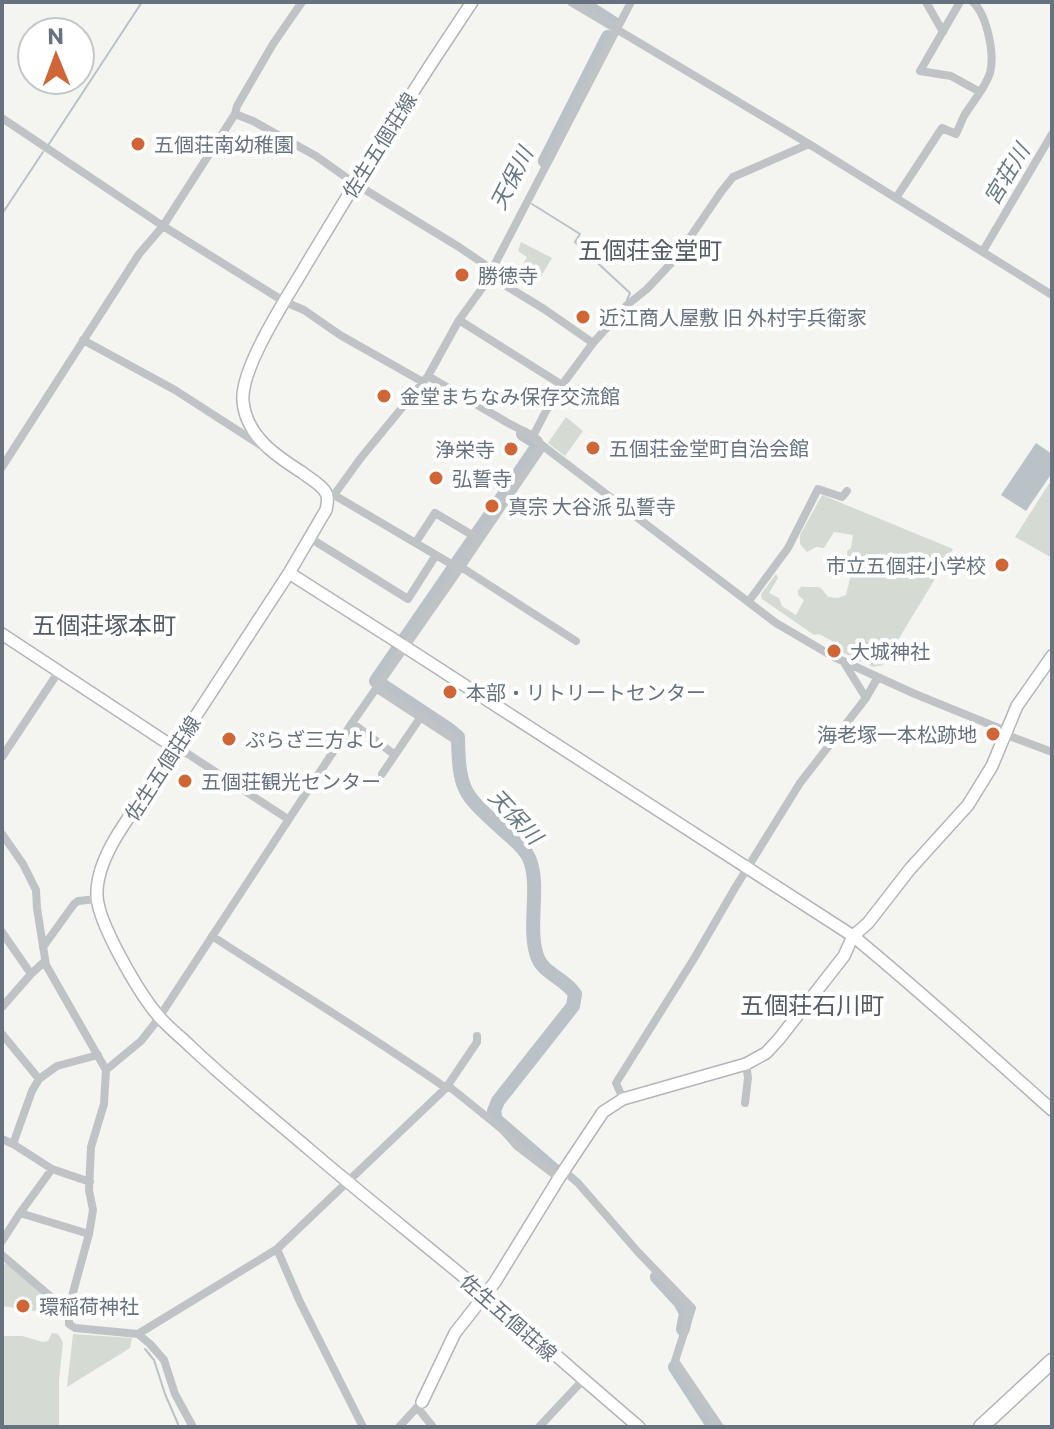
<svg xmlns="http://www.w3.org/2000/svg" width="1054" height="1429" font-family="Commissioner,'Noto Sans JP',sans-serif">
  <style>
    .green { fill: #d5dbd2 }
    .water { fill: #bac2c7 }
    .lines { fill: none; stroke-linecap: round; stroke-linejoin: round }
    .stream { stroke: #bac2c7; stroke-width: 2 }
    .river { stroke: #bac2c7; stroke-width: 14 }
    .secondary-casing { stroke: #b2b6ba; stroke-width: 14 }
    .highway-casing { stroke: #b2b5b8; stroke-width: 17 }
    .street { stroke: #c0c3c6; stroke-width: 8 }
    .secondary { stroke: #fff; stroke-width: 11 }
    .highway { stroke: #fff; stroke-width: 14 }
    .poi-dot { fill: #d06635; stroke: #fff; stroke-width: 3 }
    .labels { text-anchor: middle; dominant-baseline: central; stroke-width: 8; stroke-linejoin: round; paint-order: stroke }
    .poi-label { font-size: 20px; fill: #66727f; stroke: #fff; text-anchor: start }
    .street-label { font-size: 20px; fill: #66727f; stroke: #fff }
    .water-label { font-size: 22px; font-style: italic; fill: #677983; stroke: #fff }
    .quarter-label { font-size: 24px; fill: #535c65; stroke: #fff }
  </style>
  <rect width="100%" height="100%" fill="#f4f4f1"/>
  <path class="green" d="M521,242L552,258L538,281L521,273L519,276L516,274L519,270L516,268L518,264L522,266L527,257L518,251Z
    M566,417L583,431L565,456L548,443Z
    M1052,479V558L1015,537Z
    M822,495L953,549L883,665L873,667L833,648L832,641L819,634L814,635L762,599L761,594L776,574L778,578L769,593L779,598L782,606L796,615L804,600L798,595V590C805,584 798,587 807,587C822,587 819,585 828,597L838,598L846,595C848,587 851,578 850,570C850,563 847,559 847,551L851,548L853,535L834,532L824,548L816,547L807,552L800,544V535Z
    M6,1263L61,1305L59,1315L2,1306V1266Z
    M52,1333L58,1334L63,1342L59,1380V1427H2V1336H22L43,1342L48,1341Z
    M73,1334L132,1338L130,1348L67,1387Z"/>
  <path class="water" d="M1036,443L1052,454V473L1026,511L1001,495Z"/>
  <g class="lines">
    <path class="stream" d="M47,147L142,2
      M532,204L580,234L575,242L630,293L627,300
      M2,214L43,152
      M600,329L614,313
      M145,1349L154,1360L165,1394L178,1424"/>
    <path class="river" d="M580,2L613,23
      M545,161L608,37
      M523,434L536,442L537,447L376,681L447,728L458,737C459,793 464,794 504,831C513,839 524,847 529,858C541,884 527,927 537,956C543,974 565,978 575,994L573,1006L498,1101L494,1111L496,1120L554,1170
      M657,1277L680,1302L686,1313L683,1329
      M675,1367L714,1427"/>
    <g class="secondary-casing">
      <path id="secondary" d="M472,2C413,90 357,179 303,270C286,299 240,369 243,401C246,436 276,456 303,473C310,479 321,484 326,493C329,498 327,505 326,510L289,573L175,748C153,792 95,846 97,896C98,923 138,991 156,1013C166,1026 180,1036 191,1047C229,1083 270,1116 310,1150C367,1199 426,1245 483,1293C536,1337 587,1383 639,1427
        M289,573L396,641L853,936C921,992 986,1051 1052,1110
        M2,634L175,748
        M422,1402L455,1333L495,1282L559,1178L603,1112L623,1099L746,1064L766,1053L779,1039L844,956L853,936L868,923L910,869L968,805L992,766L1017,706L1052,656"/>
    </g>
    <g class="highway-casing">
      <path id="highway" d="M981,1427L1052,1361"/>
    </g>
    <path class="street" d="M571,2L809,144L1052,295
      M926,2L943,32
      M960,2L920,71L951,76L980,92
      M235,114L253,121L316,156L354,183L459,247L487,266L490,269V275
      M2,118L163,226L285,302L304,310L340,335L423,382
      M896,198L942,128L956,134C959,128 961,122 964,116C972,102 985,89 990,73C995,54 987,15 973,2
      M983,251L1052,134
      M490,276L544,309L593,343
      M459,320L562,385
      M83,340L175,390L265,448
      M428,376L508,423L533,436L543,446L776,623L834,657L915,694L1006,731L1012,737L1052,752
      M533,436L546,411L562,385L593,343L627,305L647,289L676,258L721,192L733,177L809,144
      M2,467L139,254L163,226L235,114L237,106L273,44L302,2
      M334,495L453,565L461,567L576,641
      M327,496L334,495L360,459L428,376L459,320L483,287L631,2
      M310,538L408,599L436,555
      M416,542L435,513L479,539
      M749,601L788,548L818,489L842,497L847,491
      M843,661L866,698
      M377,689L455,740
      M352,723L395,755
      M175,748L188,754L288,819
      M2,757L59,671
      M382,774L420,718
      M2,834L23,864L36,890L37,908L46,965L106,1070L104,1104L91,1147L89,1190L93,1210L89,1234L69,1307V1324L75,1328L138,1334L150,1344L164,1360L175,1394L193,1427
      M2,932L31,974
      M212,936C290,987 369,1034 446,1088H451L503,1130L517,1146L559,1178
      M43,947L74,904L78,901L97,899
      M2,1007L31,974L45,961
      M2,1034L39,1079L57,1066L98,1055
      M106,1070L141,1041L156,1022L352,723L461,567L543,446
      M623,1099L616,1083L695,957L735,888L800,783L866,698L878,677
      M745,1103L748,1078L746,1064
      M2,1139L13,1144L52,1169L90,1182
      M13,1144L32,1091L39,1079
      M52,1169L20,1213L89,1234
      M564,1171L578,1183L638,1252L692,1308L675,1361L720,1427
      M2,1241L20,1213
      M277,1249L300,1302L363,1427
      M2,1255L50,1296L69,1307
      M138,1334L277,1249L446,1088L477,1042V1036
      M417,1407L433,1427
      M399,1427L422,1402
      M539,1427L583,1380"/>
    <use href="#secondary" class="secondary"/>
    <use href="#highway" class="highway"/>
  </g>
  <g class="poi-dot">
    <circle cx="138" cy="144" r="8"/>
    <circle cx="462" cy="275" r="8"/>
    <circle cx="583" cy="317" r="8"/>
    <circle cx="384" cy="396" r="8"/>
    <circle cx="593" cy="448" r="8"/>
    <circle cx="511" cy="449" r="8"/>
    <circle cx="436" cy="478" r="8"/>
    <circle cx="492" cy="506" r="8"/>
    <circle cx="1002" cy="565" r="8"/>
    <circle cx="834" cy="651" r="8"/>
    <circle cx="450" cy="692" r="8"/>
    <circle cx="993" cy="734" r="8"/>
    <circle cx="229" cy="739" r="8"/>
    <circle cx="185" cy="781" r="8"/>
    <circle cx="23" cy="1306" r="8"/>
  </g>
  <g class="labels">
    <g class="poi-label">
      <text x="154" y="144">五個荘南幼稚園</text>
      <text x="478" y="275">勝徳寺</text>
      <text x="599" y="317">近江商人屋敷 旧 外村宇兵衛家</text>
      <text x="400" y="396">金堂まちなみ保存交流館</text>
      <text x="609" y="448">五個荘金堂町自治会館</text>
      <text x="495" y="449" text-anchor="end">浄栄寺</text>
      <text x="452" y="478">弘誓寺</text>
      <text x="508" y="506">真宗 大谷派 弘誓寺</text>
      <text x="986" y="565" text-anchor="end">市立五個荘小学校</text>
      <text x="850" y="651">大城神社</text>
      <text x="466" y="692">本部・リトリートセンター</text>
      <text x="977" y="734" text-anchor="end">海老塚一本松跡地</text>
      <text x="245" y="739">ぷらざ三方よし</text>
      <text x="201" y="781">五個荘観光センター</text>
      <text x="39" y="1306">環稲荷神社</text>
    </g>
    <g class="street-label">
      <text transform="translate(379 145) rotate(-58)">佐生五個荘線</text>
      <text transform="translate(162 768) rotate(-57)">佐生五個荘線</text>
      <text transform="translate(509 1317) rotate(41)">佐生五個荘線</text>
    </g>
    <g class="water-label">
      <text transform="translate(1006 174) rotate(-59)">宮荘川</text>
      <text transform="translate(511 178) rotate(-63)">天保川</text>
      <text transform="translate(516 816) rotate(47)">天保川</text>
    </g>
    <g class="quarter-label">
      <text x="650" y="249">五個荘金堂町</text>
      <text x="104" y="624">五個荘塚本町</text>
      <text x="812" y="1004">五個荘石川町</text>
    </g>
  </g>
  <rect width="1054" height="1429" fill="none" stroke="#66727f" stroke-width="8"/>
  <g transform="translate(56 56) rotate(359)"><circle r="38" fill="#ffffff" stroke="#c2c7cc" stroke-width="2"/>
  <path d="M0-6L14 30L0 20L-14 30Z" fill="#d06635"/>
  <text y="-12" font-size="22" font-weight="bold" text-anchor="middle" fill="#66727f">N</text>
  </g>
</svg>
